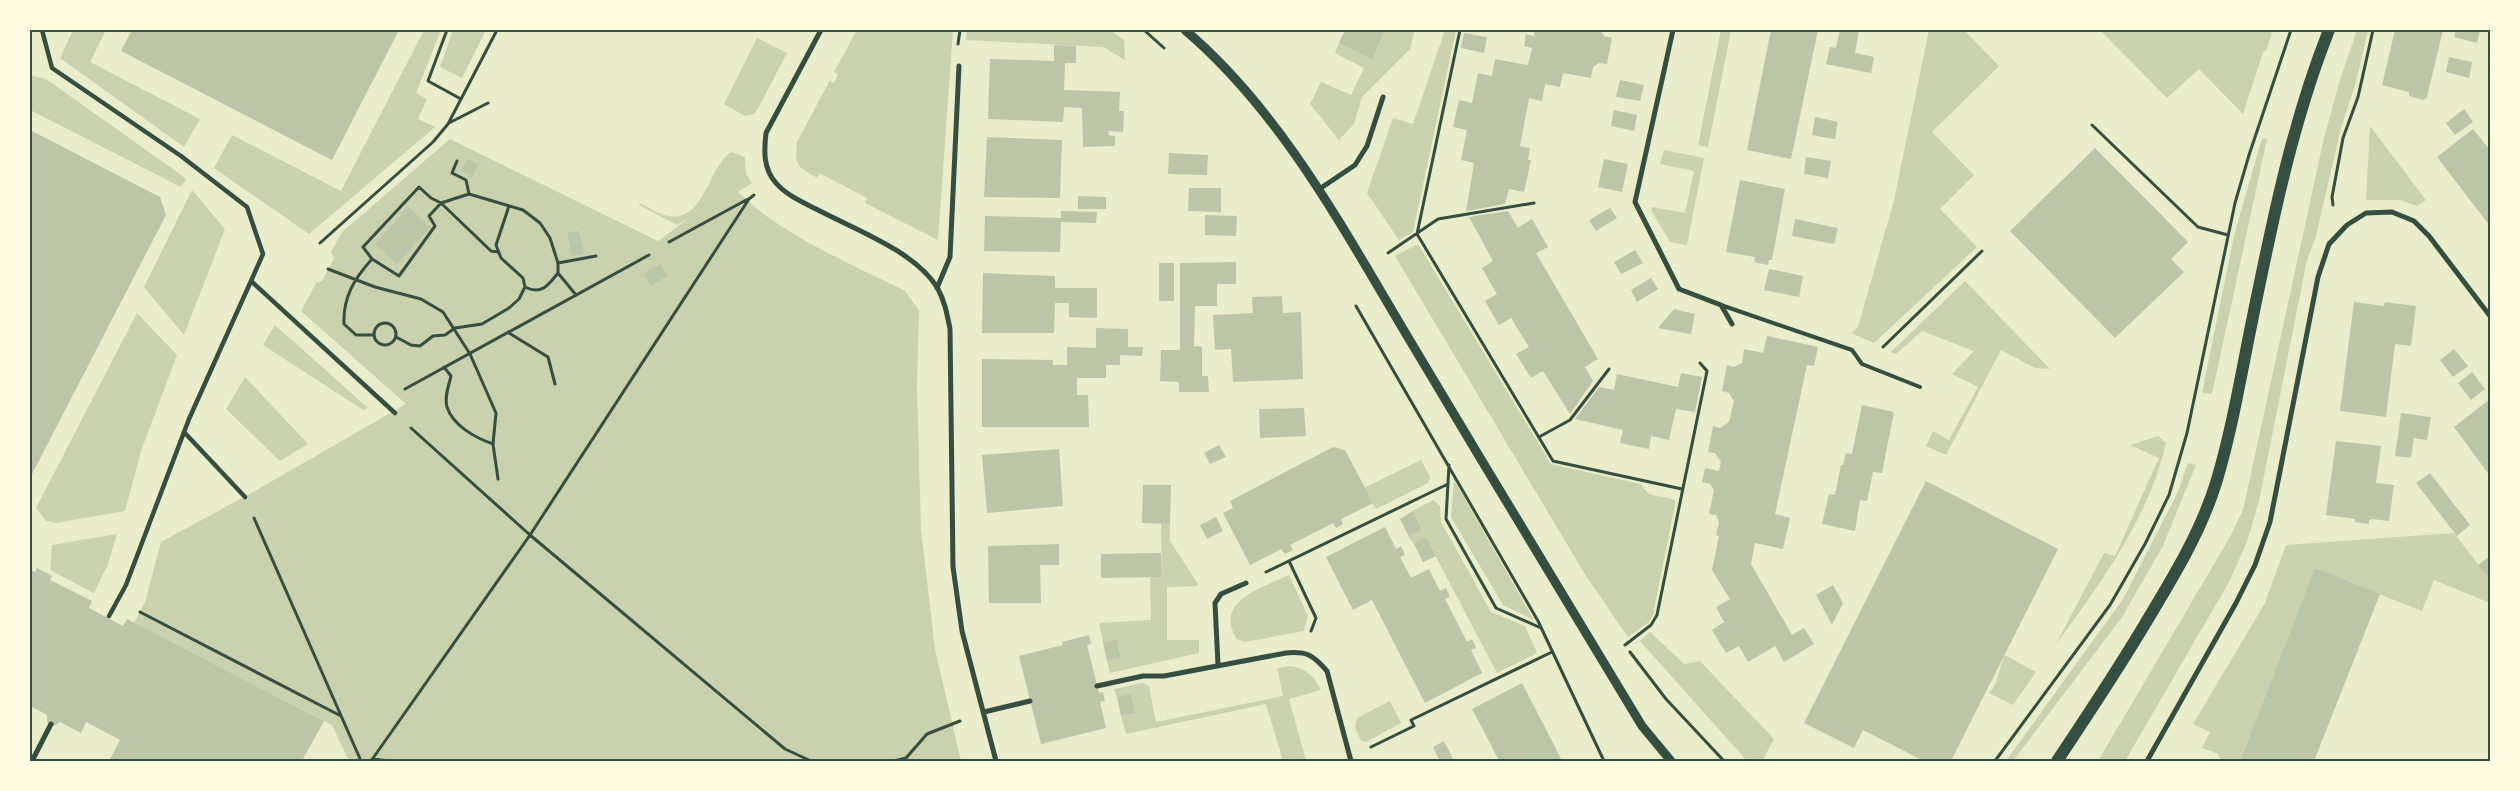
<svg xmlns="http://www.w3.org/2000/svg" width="2520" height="791" font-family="Raleway,sans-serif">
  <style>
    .green { fill: #cad2ad }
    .building { fill: #bcc5a7 }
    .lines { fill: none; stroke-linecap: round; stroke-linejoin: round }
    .path { stroke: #344e41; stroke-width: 3 }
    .service { stroke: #344e41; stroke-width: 4 }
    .pedestrian { stroke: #344e41; stroke-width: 4.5 }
    .minor { stroke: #344e41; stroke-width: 5 }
    .tertiary { stroke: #344e41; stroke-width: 9 }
    .primary { stroke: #344e41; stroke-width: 12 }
    .neatline { fill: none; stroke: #344e41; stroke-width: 2 }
  </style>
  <rect width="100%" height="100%" fill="#e9edc9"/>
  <path class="green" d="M73,30H106L90,62L200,119L184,147L60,58Z
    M424,30H441L416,93L427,99L418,119L435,127L309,234L214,168L232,135L341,191Z
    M453,30H486L462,78L440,67Z
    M857,30H953L938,240L865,203L867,198L823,175L819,173L817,178L801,168L796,160L797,142L830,80L834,83L838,74L834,72Z
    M967,30H1110L1124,40L1125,60L1103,47L966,40Z
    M1385,30H1415L1410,49L1362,97L1354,124L1339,140L1310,104L1321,82L1351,95L1364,68L1335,53L1339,43L1372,58Z
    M1445,30H1456L1413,232L1399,240L1367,193L1393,118L1413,124Z
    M1721,30H1731L1708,147L1698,145Z
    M1929,30H1964L1999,66L1932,132L1974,175L1940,209L1977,247L1874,343L1851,333L1858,327L1894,200Z
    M2100,30H2264L2272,33L2266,51L2263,52L2243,114L2199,69L2167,98Z
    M2357,30H2368L2356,82L2341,128L2316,236L2307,260L2259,501L2247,542L2229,582L2125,761H2098L2230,537L2243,510L2324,138L2339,83Z
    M757,38L787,53L755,114L745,116L724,104Z
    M30,75L46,79L173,169L186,179L181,187L30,110Z
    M2370,126L2426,200L2417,206L2400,200H2366Z
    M2262,138L2267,139L2212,394L2202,393L2234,236Z
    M450,139L658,241L688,219L677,225L639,205L640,203C648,207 658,214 668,216C704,223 708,168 731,152L745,157L746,174L752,183L738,192C785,237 848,262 905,291L919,311L917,386L921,529L935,649L961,761H349L332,725L134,623L145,602L161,542L253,492L406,404L301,311L316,283L322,281L334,258L331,252L342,232Z
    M1664,150L1704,158L1687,245L1670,242L1651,210L1652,207L1685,213L1694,171L1660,164Z
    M192,190L225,229L184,335L144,287Z
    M1418,244L1551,464L1640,484L1649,494L1676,500L1653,615L1649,622L1628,637L1586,576L1395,256Z
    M1965,281L2050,369L2035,368L2001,350L1946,455L1926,446L1933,431L1949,440L1978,387L1952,374L1974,351L1922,331L1896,354L1891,352Z
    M137,313L177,355L141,451L125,511L56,523L46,521L36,508Z
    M275,325L368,408L363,410L263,345Z
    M245,377L308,444L280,461L226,409Z
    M2158,436L2166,443C2149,518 2101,583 2056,644L2104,553L2115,556L2159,458L2130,445Z
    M1421,460L1430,477L1428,483L1376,509L1364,488Z
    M2188,463L2196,465L2162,548L2122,617L2013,761H2006L2123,599L2177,494Z
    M1454,480L1534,620L1503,605L1451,517Z
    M1433,500L1440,506L1441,522L1491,612L1525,626L1537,653L1497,673L1426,538L1414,544L1409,537L1422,530L1413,511Z
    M1161,524H1170V541L1198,584V586L1167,587V640H1199V653L1110,673L1107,661L1121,657L1117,639L1103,642L1099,623L1151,620L1150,577L1162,576Z
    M2454,533L2490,580V603L2434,580L2422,611L2315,569L2240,761H2222L2218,754L2202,748L2210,732L2193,724L2265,603L2286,545Z
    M117,534L108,564L94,593L50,570L52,545Z
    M1289,575L1308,616L1304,631L1245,642L1237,639C1213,601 1262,588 1289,575Z
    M1650,632L1684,664L1700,661L1774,739L1762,761H1747L1640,641Z
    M2005,655L2036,672L2013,705L1989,693C2000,682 1998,668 2005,655Z
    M1291,666C1307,669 1314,676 1321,690L1289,699L1306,761H1283L1266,704L1126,734L1121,716L1135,713L1131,695L1117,697L1114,689L1143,683L1149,686L1156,722L1283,696L1277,668Z
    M1390,701L1401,723L1366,742L1361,741L1355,728L1357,718Z"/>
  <path class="building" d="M132,30H399L332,160L121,51Z
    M1345,30H1385L1372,59L1339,43Z
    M1535,30H1600L1604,36L1612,38L1607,64L1599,63L1593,67L1591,78L1563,73L1560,87L1545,84L1542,101L1529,98L1520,146L1530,148L1528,160H1531L1524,192L1509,189L1505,204L1466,211L1474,163L1461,160L1467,130L1453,127L1459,100L1472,103L1478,73L1492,76L1495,59L1528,65L1532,48L1524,46L1526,34L1534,36Z
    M1771,30H1818L1791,159L1747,150Z
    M1840,30H1859L1855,53L1874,57L1871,73L1826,64L1830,47L1836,48Z
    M2395,30H2443L2427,97L2424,100L2409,96V92L2382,85Z
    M2456,30H2480L2477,43L2454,37Z
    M1464,33L1487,37L1484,53L1461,48Z
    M1054,45L1076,46V63H1065L1064,90L1120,92L1119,111H1124L1123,132L1109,131L1108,135L1115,136V146L1083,147L1082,108L1064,107L1063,122L988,119L990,59L1054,61Z
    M2449,57L2472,62L2469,78L2446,72Z
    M1620,80L1644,85L1640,101L1616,97Z
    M2464,109L2473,122L2455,135L2446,123Z
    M1614,110L1637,115L1634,131L1611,126Z
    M1815,117L1838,122L1835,139L1812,135Z
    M2473,129L2490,150V226L2437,157Z
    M30,130L160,197L166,215L30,478Z
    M987,137L1062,140L1060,198L984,197Z
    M2095,148L2188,242L2171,259L2184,272L2115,338L2010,231Z
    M1169,153L1208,155L1207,175L1168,174Z
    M1806,157L1831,161L1828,178L1804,174Z
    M467,159L478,164L472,177L461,171Z
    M1604,159L1628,164L1622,192L1598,187Z
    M1740,180L1785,189L1772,260H1769L1768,265L1754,262L1755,257L1726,252Z
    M1189,188H1221V212L1188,211Z
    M1078,196L1106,197V209H1078Z
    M408,207L431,227L397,264L375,244Z
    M1610,208L1617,218L1596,231L1589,220Z
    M1061,211L1097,212L1096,223L1061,222L1060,252L984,251L985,216L1061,218Z
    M1508,211L1518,228L1532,219L1548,247L1536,253L1598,359L1585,367L1593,381L1570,414L1543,371L1531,378L1516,354L1529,347L1511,318L1499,325L1485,301L1497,294L1482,268L1493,261L1469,217Z
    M1205,215L1237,216L1236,236L1205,235Z
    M1795,219L1838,228L1834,244L1792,236Z
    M579,231L584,254L572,256L567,233Z
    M1635,250L1643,263L1621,274L1614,262Z
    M1236,262V284H1217V306H1195L1194,346L1202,347V376H1208L1209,392H1179V382L1160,381L1161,350H1180V263Z
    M1159,263H1174V301H1159Z
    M660,264L667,276L651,286L643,274Z
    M1769,269L1803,276L1799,297L1764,290Z
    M983,273L1055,276V288H1097V318L1069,317V303H1055L1054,333H982Z
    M1651,278L1658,289L1637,302L1631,290Z
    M1282,296L1283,313L1301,312L1303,379L1233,382L1231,349L1215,350L1213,315L1253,313L1252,297Z
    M2354,302L2384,306L2385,302L2416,306L2411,346L2395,344L2386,417L2340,411Z
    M1674,309L1695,314L1691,334L1658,328Z
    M1096,328L1128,329V347H1143L1142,356L1120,355V365H1106V378H1077V395H1088L1089,427H982V359L1053,360V365H1067V347L1096,348Z
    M1767,336L1818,347L1814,366L1807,365L1775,514L1790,518L1783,549L1755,543L1751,564L1792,635L1804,628L1814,644L1784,662L1775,646L1748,662L1739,646L1726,653L1712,630L1724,622L1716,607L1730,599L1712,570L1719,536L1716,535L1719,522L1716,515L1709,514L1714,490L1710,484L1702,482L1705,468L1719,471L1721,462L1715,453L1708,452L1713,426L1720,428L1729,422L1734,401L1729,393L1722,391L1727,365L1734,367L1742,363L1744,349L1763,353Z
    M2454,349L2468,366L2453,377L2440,360Z
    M2472,372L2485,389L2471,400L2458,383Z
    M1681,373L1702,377L1695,412L1676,409L1669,440L1651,436L1649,449L1620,443L1623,430L1575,419L1599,387L1614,390L1617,374L1678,387Z
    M2490,399V476L2454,427Z
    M1862,405L1894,412L1882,473L1873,472L1867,501L1860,500L1855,531L1822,524L1829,494L1835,495L1841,465H1843L1846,453L1852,454Z
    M1304,408L1306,436L1260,438L1259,409Z
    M2401,413L2431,417L2427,440L2414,438L2411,458L2395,456Z
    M2336,441L2381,446L2376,483L2394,485L2389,521L2372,519L2369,520V524L2355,522V519L2326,515Z
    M1219,445L1226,457L1210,464L1204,453Z
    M1333,447L1345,450L1373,503L1341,519L1343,524L1336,528L1333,523L1290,545L1293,550L1285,554L1281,549L1250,565L1223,513L1233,508L1230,501Z
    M1059,449L1063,506L987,513L982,455Z
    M2430,473L2470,525L2457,536L2416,483Z
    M1926,481L2058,549L1951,761H1924L1863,730L1854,748L1804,723Z
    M1143,485H1171L1170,524L1142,523Z
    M1413,511L1422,530L1409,537L1400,519Z
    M1216,517L1223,531L1207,539L1200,525Z
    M1385,527L1396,549L1401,546L1405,555L1400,557L1411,578L1429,569L1440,591L1446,588L1450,597L1445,599L1467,642L1472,639L1476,648L1471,650L1482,673L1425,703L1372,600L1353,610L1326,557Z
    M1426,537L1436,556L1423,562L1414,544Z
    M1059,544V565H1040L1041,603H989L988,546Z
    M1161,553L1162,577L1101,578V554Z
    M2490,556V580L2478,565Z
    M37,568L52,576L50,580L92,601L89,608L123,626L127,619L324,721L303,759L306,761H109L120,740L86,722L81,733L60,722L54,726L47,722V715L30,706L32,694L30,692V569L35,572Z
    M2315,568L2380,594L2314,761H2240Z
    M1833,585L1843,603L1832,625L1816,595Z
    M1089,635L1091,644L1087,645L1099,693L1103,692L1105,701L1100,702L1106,728L1041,744L1019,656L1063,645L1062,642Z
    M1117,639L1121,658L1107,661L1103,642Z
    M1522,683L1553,743L1562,761H1499L1488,739L1472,709Z
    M1131,694L1135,713L1121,716L1117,697Z
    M1444,741L1454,761H1440L1433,747Z"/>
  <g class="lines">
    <path class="path" d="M447,30L428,81L461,99
      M1144,30L1164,48
      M1460,30L1417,234L1553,461L1682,489
      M958,44L960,30
      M449,123L488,103
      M2092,125L2198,227L2228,235
      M457,161L452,173L466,180L469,194
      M2333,205L2332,197L2343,138L2358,97L2373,30
      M669,242L748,199
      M320,243L433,142L448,124L497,30
      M1388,253L1438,219L1534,203
      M372,259L363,247L419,187L431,198L441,203L469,194L523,210L540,223L550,238L558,263V273C548,286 541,295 525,287
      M558,263L596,256
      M328,269L375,287L421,299L443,312L470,354L496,413L493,444L498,479
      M558,273L576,295
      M1356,306L1538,621L1604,761
      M374 334a11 11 0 1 1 22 0a11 11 0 1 1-22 0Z
      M509,333L548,357L555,384
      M374,335H356L344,324C343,297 354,279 372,259L399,276L435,226L429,216L441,203L491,251L498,252
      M396,337L411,345L420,346L433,336L445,335L455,328L482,324L509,308L519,299L525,287L523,278L501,258L496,245L509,206
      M1883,347L1982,251
      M444,367L451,376C449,385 444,397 447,407C453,426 476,438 493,444
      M405,389L649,255
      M411,428L530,535L785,749L811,761
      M1539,437L1570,420L1609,369
      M1449,465L1446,519L1496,608L1541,628
      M254,518L361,761
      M1289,561L1316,618L1311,631
      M1266,572L1448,484
      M140,612L341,716
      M1625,645L1651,625L1657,615L1707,371L1700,363
      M1630,652L1666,699L1724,761
      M1371,747L1414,726L1411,720L1552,652
      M372,759L390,761
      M371,761L530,535L749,199L754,195
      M894,761L906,758L927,734L960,721
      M1995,761L2110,605L2145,544L2169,495L2187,433L2235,203L2249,155L2291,30"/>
    <path class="service" d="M1721,305L1852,350L1862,364L1920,387"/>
    <path class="pedestrian" d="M42,30L52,68L181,156L247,207L263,254L251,281L395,413
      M184,432L245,497
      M109,616L126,585L189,419L251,281"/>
    <path class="minor" d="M821,30L766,133C764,150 763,169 776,183C786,195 804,203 818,210C854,229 917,252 938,289C945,302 947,314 950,329L953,567L962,631L996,761
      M1673,30L1635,202L1679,289L1721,305L1732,324
      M1318,190L1355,165L1367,146L1383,97
      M937,288L950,257L959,66
      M1218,665L1215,603L1221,594L1246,583
      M1097,686L1143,676H1164L1286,653C1307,651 1313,655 1327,671L1351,761
      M984,712L1030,701
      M32,761L51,724
      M2147,761L2236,603L2255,565L2270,522L2318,277L2329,244L2347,225L2366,213L2392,212L2414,221L2429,236L2490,316"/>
    <path class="tertiary" d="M1185,30C1285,115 1348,238 1415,349C1490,475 1566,600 1642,726L1671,761"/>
    <path class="primary" d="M2057,761C2087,716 2117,671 2145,624C2172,579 2200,534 2216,483C2232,430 2241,375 2252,321C2272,223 2292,123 2329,30"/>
  </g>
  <rect width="2520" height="791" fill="none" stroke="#fefae0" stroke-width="62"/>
  <rect x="31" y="31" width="2458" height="729" class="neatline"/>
</svg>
